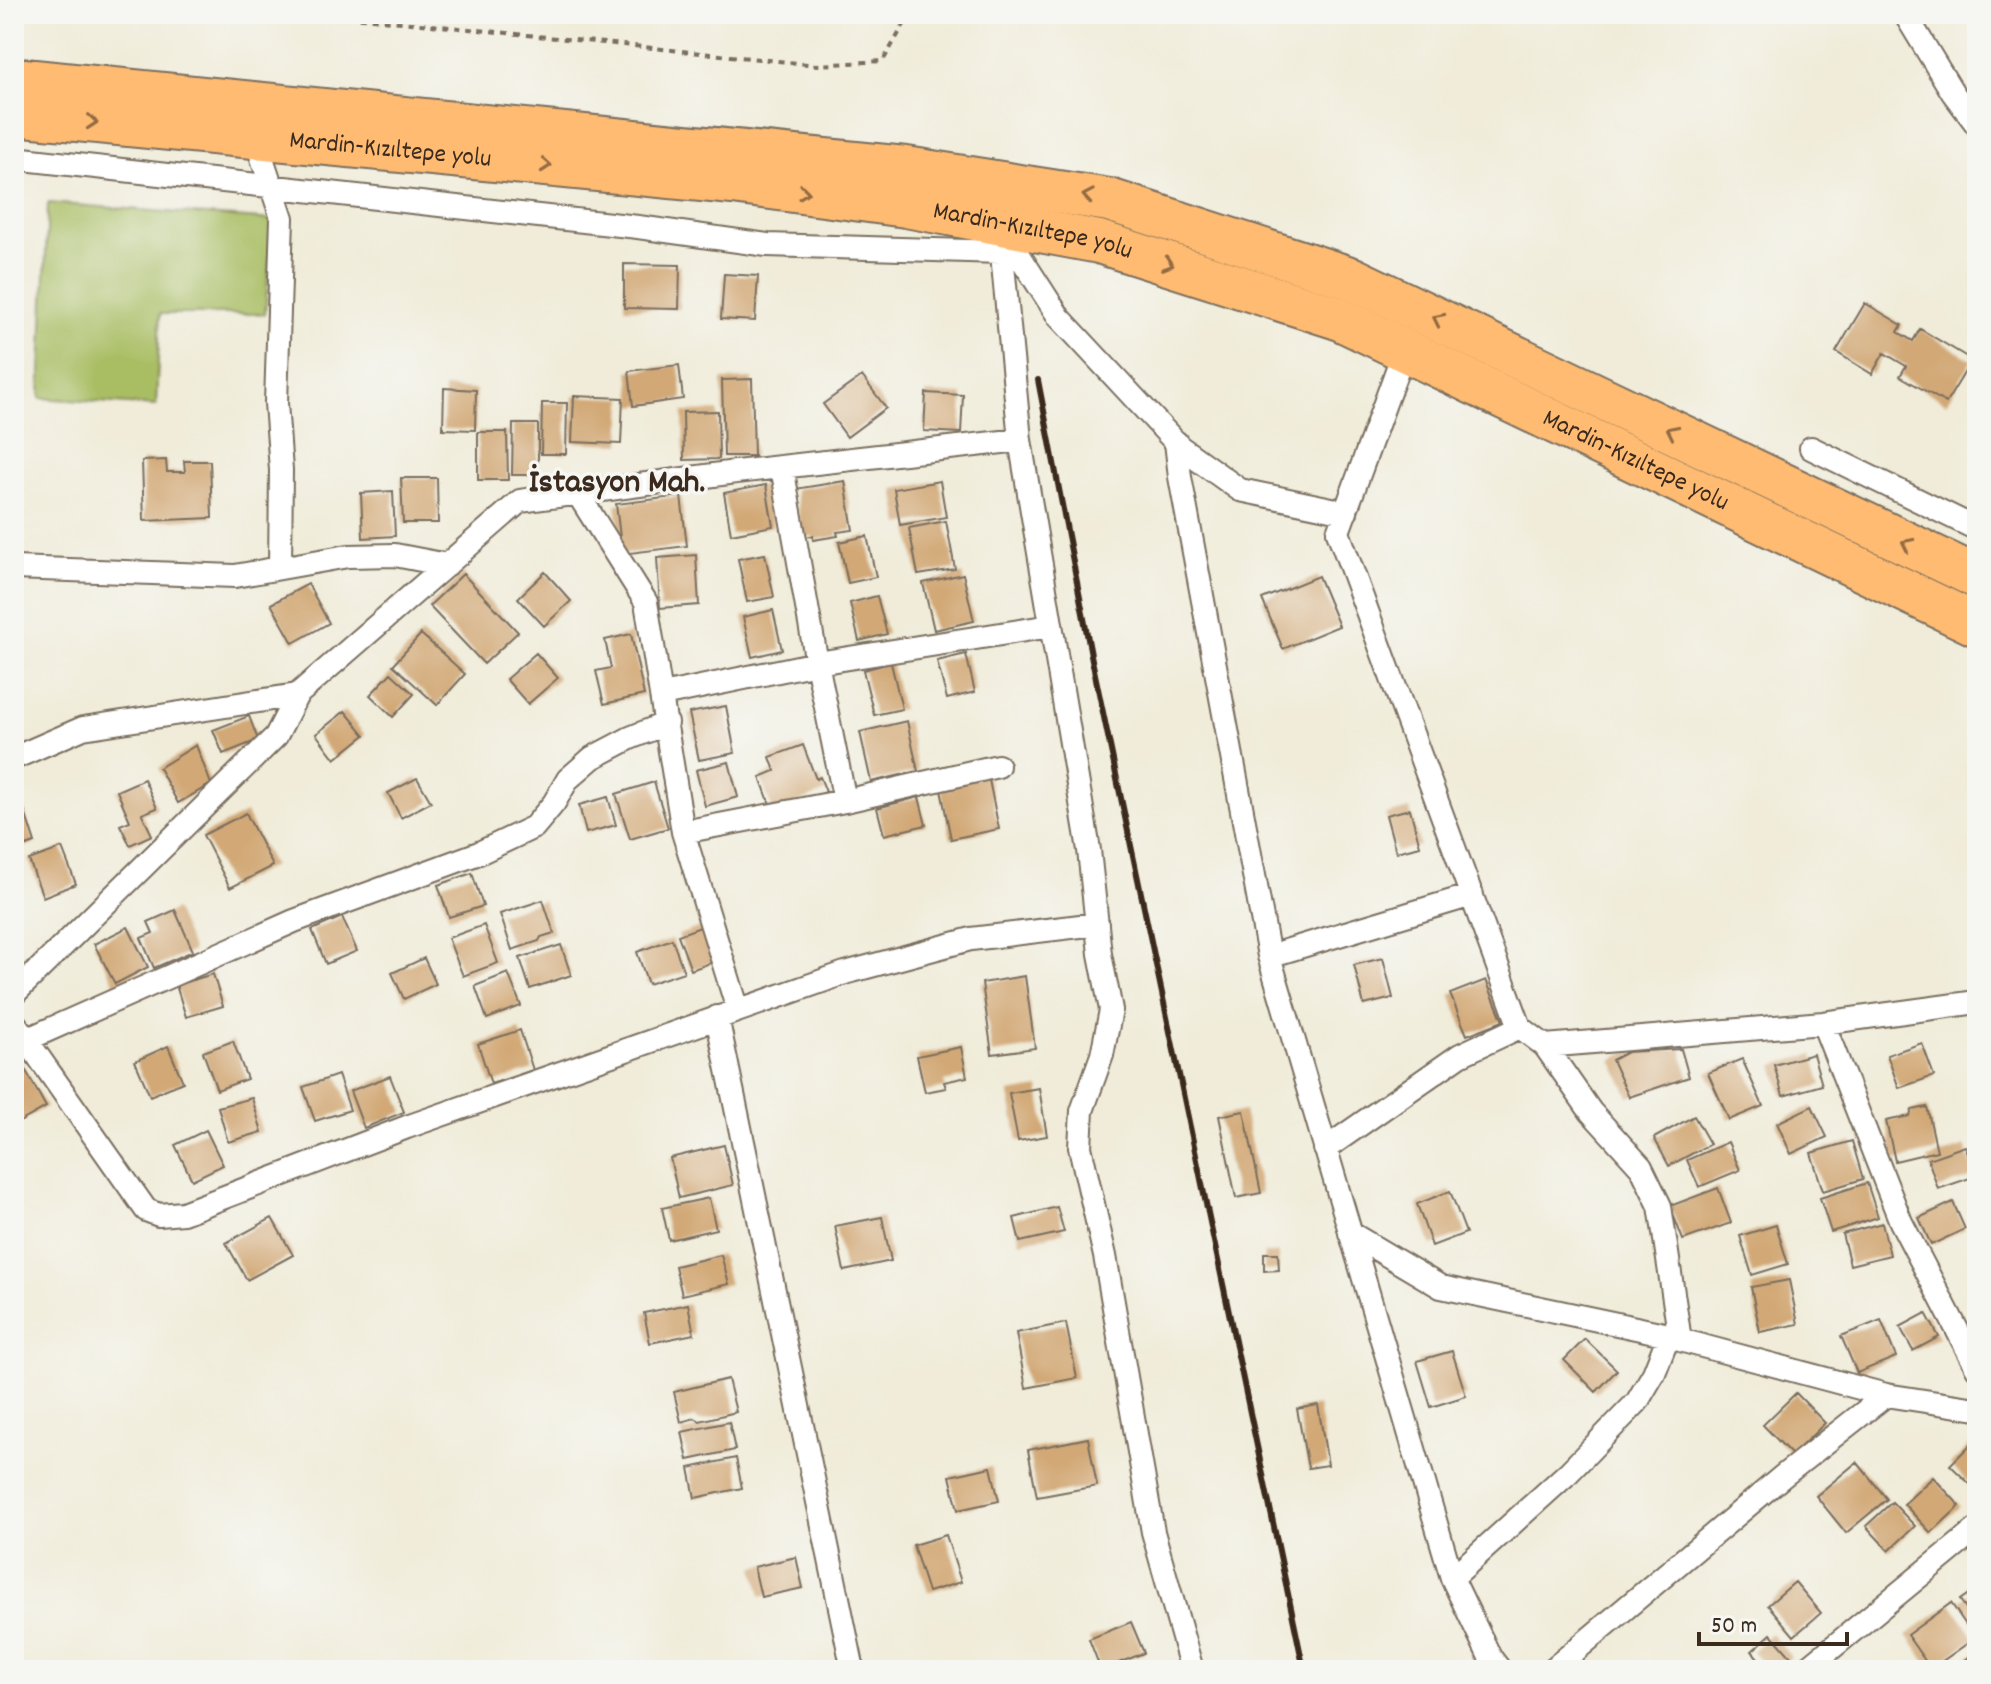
<svg xmlns="http://www.w3.org/2000/svg" width="1991" height="1684" font-family="Dekko,sans-serif">
  <style>
    .green { fill: #a9be63; stroke: #727440; stroke-width: 2 }
    .building { fill: #d2a876 }
    .lines { fill: none; stroke-linecap: round; stroke-linejoin: round }
    .street-casing { stroke: #7a6e5f; stroke-width: 26 }
    .highway-casing { stroke: #7a6e5f; stroke-width: 46 }
    .path { stroke: #7a6e5f; stroke-width: 4; stroke-dasharray: 6 6; stroke-linecap: butt }
    .street { stroke: #fff; stroke-width: 22 }
    .highway { stroke: #ffbb71; stroke-width: 42 }
    .rail { stroke: #3b2a1e; stroke-width: 6 }
    .oneway { stroke: #936b43 }
    .labels { text-anchor: middle; dominant-baseline: central; stroke-width: 7; stroke-linejoin: round; paint-order: stroke }
    .street-label { font-size: 26px; fill: #3b2a1e; stroke: #f6f6f2 }
    .district-label { font-size: 34px; font-weight: bold; fill: #3b2a1e; stroke: #f6f6f2 }
  </style>
  <rect width="100%" height="100%" fill="#f6f6f2"/>
  <filter id="ink" filterUnits="userSpaceOnUse"><feTurbulence type="fractalNoise" baseFrequency=".0125" numOctaves="2"/><feDisplacementMap in="SourceGraphic" scale="16" xChannelSelector="R" yChannelSelector="G"/><feConvolveMatrix kernelMatrix="1 2 1 2 8 2 1 2 1" color-interpolation-filters="sRGB"/></filter>
  <filter id="wash" filterUnits="userSpaceOnUse"><feTurbulence type="fractalNoise" baseFrequency=".006" numOctaves="4" result="noise"/><feDisplacementMap in="SourceGraphic" scale="32" xChannelSelector="R" yChannelSelector="G"/><feGaussianBlur stdDeviation="1.8" result="paint"/><feColorMatrix in="noise" values="0 0 0 0 0 0 0 0 0 0 0 0 0 0 0 0 0 1.4 0 .05"/><feComposite in="paint" operator="in"/></filter>
  <g filter="url(#wash)">
    <rect width="100%" height="100%" fill="#f0ecd9"/>
    <path class="green" d="M48,203L273,220L265,314H160L156,406L40,398Z"/>
    <g id="blocks">
      <path class="building" d="M624,264L680,265L679,309L624,308Z
        M724,274L758,276L755,321L721,319Z
        M1865,303L1902,325L1898,332L1913,341L1920,329L1972,360L1946,403L1900,376L1906,366L1884,353L1872,374L1836,352Z
        M679,365L683,399L633,406L629,371Z
        M862,376L886,408L847,437L823,404Z
        M752,379L754,456H724L722,380Z
        M444,388L476,390L475,430L443,429Z
        M926,393L963,395L961,433L924,431Z
        M574,396L623,398L621,444L572,442Z
        M542,403H567L566,454H541Z
        M718,411L719,459L684,460L683,412Z
        M513,424H538V475H512Z
        M478,432H507L508,480H478Z
        M166,460L167,472H185L184,461H210L212,518L144,521L142,461Z
        M401,478H437L438,523H403Z
        M845,481L853,530L837,532L838,536L813,540V536L802,537L795,489Z
        M940,481L946,517L900,525L894,489Z
        M766,485L773,526L731,534L724,493Z
        M393,491L395,536L363,538L361,493Z
        M681,496L687,546L622,554L616,504Z
        M946,521L955,569L918,575L909,528Z
        M867,536L876,577L848,583L839,542Z
        M765,554L774,597L747,602L738,559Z
        M696,555L699,605L660,608L657,558Z
        M545,572L571,601L544,626L518,598Z
        M463,574L518,632L484,664L429,606Z
        M963,574L974,621L934,630L923,583Z
        M1318,576L1339,626L1283,649L1262,599Z
        M308,584L329,623L293,643L271,604Z
        M877,596L887,634L859,641L850,603Z
        M773,610L782,650L752,657L743,617Z
        M421,634L465,674L437,705L393,665Z
        M631,634L644,695L604,704L596,671L611,668L605,640Z
        M536,653L558,678L528,704L506,679Z
        M966,654L975,692L947,699L937,661Z
        M891,663L902,709L874,715L863,670Z
        M391,673L414,694L393,717L370,695Z
        M726,706L735,753L699,760L689,713Z
        M345,711L365,735L335,759L316,734Z
        M249,716L258,740L223,754L213,730Z
        M907,721L918,771L871,782L860,732Z
        M196,745L211,784L178,803L159,768Z
        M803,745L816,779L820,777L826,792L773,812L760,777L775,771L770,757Z
        M729,762L738,797L705,806L696,770Z
        M988,775L999,829L951,839L940,785Z
        M417,778L431,802L401,818L388,793Z
        M144,779L157,808L142,814L152,835L130,845L120,825L130,821L117,791Z
        M654,782L668,828L630,839L616,794Z
        M608,797L616,825L586,833L579,805Z
        M919,797L926,825L884,835L877,808Z
        M23,806L35,843L14,850V809Z
        M1410,809L1420,846L1396,852L1386,815Z
        M246,813L273,866L230,888L203,835Z
        M62,848L76,884L43,897L29,860Z
        M472,873L483,906L449,917L438,885Z
        M543,900L554,933L541,937L539,941L512,950L500,914Z
        M175,910L193,951L154,968L141,938L153,933L148,922Z
        M342,917L357,951L326,964L312,930Z
        M484,925L498,963L463,976L448,938Z
        M703,926L716,961L691,970L678,935Z
        M128,927L148,967L115,984L94,944Z
        M672,939L684,972L648,984L637,952Z
        M561,945L571,975L530,989L520,958Z
        M424,958L436,984L404,999L392,973Z
        M1383,958L1393,998L1364,1005L1354,965Z
        M508,973L521,1006L487,1019L475,986Z
        M213,974L223,1006L186,1017L176,985Z
        M1025,976L1035,1048L992,1054L982,983Z
        M1486,980L1503,1021L1467,1035L1450,994Z
        M520,1030L533,1070L491,1084L478,1044Z
        M233,1041L247,1079L217,1090L203,1052Z
        M1922,1043L1934,1076L1899,1088L1887,1055Z
        M168,1046L183,1082L150,1096L135,1061Z
        M961,1047L967,1077L944,1082L946,1088L925,1092L917,1056Z
        M14,1049L46,1107L14,1125Z
        M1681,1049L1689,1077L1629,1097L1612,1060L1627,1052Z
        M1813,1054L1822,1085L1783,1096L1774,1065Z
        M1742,1059L1763,1106L1729,1120L1708,1073Z
        M338,1075L350,1110L315,1121L303,1087Z
        M390,1076L404,1112L364,1128L350,1091Z
        M1039,1088L1047,1136L1018,1141L1009,1093Z
        M252,1098L262,1132L228,1142L218,1107Z
        M1812,1106L1827,1137L1791,1154L1777,1123Z
        M1927,1107L1937,1151L1895,1161L1886,1121L1910,1116L1912,1110Z
        M1244,1111L1261,1193L1236,1198L1219,1116Z
        M1694,1116L1710,1144L1669,1166L1654,1138Z
        M206,1130L223,1165L192,1180L175,1145Z
        M1852,1141L1863,1179L1823,1191L1811,1153Z
        M1728,1142L1740,1170L1699,1187L1687,1160Z
        M724,1145L733,1185L679,1198L670,1158Z
        M1965,1146L1976,1176L1938,1189L1928,1159Z
        M1867,1183L1878,1217L1831,1232L1820,1198Z
        M1718,1188L1731,1223L1683,1240L1670,1206Z
        M1450,1191L1466,1233L1432,1246L1417,1204Z
        M709,1198L716,1229L669,1240L662,1208Z
        M1953,1202L1965,1229L1931,1245L1919,1218Z
        M1057,1207L1064,1232L1020,1242L1014,1218Z
        M882,1217L891,1261L844,1271L835,1226Z
        M272,1218L293,1255L247,1280L226,1243Z
        M1882,1223L1890,1255L1850,1265L1842,1234Z
        M1776,1225L1788,1264L1752,1275L1740,1236Z
        M1264,1253H1278L1279,1270L1264,1271Z
        M721,1255L729,1284L682,1295L675,1266Z
        M1789,1280L1798,1324L1760,1332L1751,1287Z
        M688,1304L694,1334L650,1343L644,1313Z
        M1926,1313L1939,1337L1913,1351L1900,1327Z
        M1881,1320L1896,1357L1857,1373L1841,1336Z
        M1066,1323L1077,1378L1026,1388L1016,1333Z
        M1585,1339L1617,1370L1596,1392L1564,1360Z
        M1452,1351L1466,1396L1431,1407L1417,1361Z
        M728,1379L736,1412L700,1421L695,1418L681,1422L674,1392Z
        M1796,1393L1825,1423L1792,1455L1763,1425Z
        M1318,1405L1328,1465L1308,1468L1297,1409Z
        M729,1422L735,1450L688,1460L682,1432Z
        M1088,1438L1097,1486L1037,1497L1028,1450Z
        M1977,1438V1491L1950,1465Z
        M736,1458L742,1488L695,1498L689,1468Z
        M1857,1462L1887,1499L1846,1533L1816,1496Z
        M991,1467L999,1501L958,1510L950,1476Z
        M1933,1477L1960,1506L1931,1533L1904,1504Z
        M1892,1502L1915,1526L1889,1551L1866,1526Z
        M946,1535L961,1582L928,1592L913,1545Z
        M796,1557L803,1588L761,1597L754,1567Z
        M1795,1582L1821,1613L1794,1636L1768,1605Z
        M1977,1588V1623L1960,1600Z
        M1951,1603L1975,1638L1931,1669L1907,1635Z
        M1131,1622L1144,1653L1101,1670L1089,1639Z
        M1771,1634L1791,1657L1776,1670H1768L1752,1651Z
        M1977,1651V1670H1958L1956,1667Z"/>
    </g>
  </g>
  <g filter="url(#ink)">
    <use href="#blocks" fill-opacity="0" stroke="#7a6e5f" stroke-width="2"/>
    <g class="lines">
      <g class="street-casing">
        <path id="street" d="M1905,14L1953,93L1977,125
          M255,137L282,218L276,403L281,470L280,568
          M14,158L638,227L767,245L1001,252
          M999,223L1020,440L1089,850L1100,954L1111,1010L1102,1055L1082,1111L1080,1147L1105,1256L1153,1532L1192,1670
          M1001,227L1059,317L1180,447L1240,490L1346,512
          M1402,343L1404,351L1338,532L1520,1027L1545,1046L1823,1023L1977,1002
          M1176,442L1180,477L1269,956L1452,1578L1490,1657L1500,1670
          M1811,448L1977,529
          M782,467L817,663L845,801
          M578,494L646,602L683,832L738,1010
          M14,568L235,576L348,556L395,555L447,565
          M662,695L817,663L1051,626
          M14,758L83,728L297,695L520,501L736,472L1020,440
          M683,832L845,801L998,766
          M1269,956L1472,895
          M14,994L276,736L297,695
          M717,1017L853,1670
          M14,1022L146,1210L159,1215L183,1213L407,1127L845,973L971,939L1097,924
          M1823,1023L1901,1222L1977,1368
          M28,1039L294,921L479,853L534,827L554,803L568,779L592,758L630,738L667,723
          M1545,1046L1591,1112L1641,1167L1660,1206L1680,1340L1886,1395L1977,1409
          M1325,1149L1460,1055L1520,1027
          M1350,1233L1441,1287L1669,1335L1680,1340
          M1452,1578L1568,1473L1637,1402L1654,1373L1669,1335
          M1552,1670L1783,1476L1886,1395
          M1805,1670L1977,1529"/>
      </g>
      <g class="highway-casing">
        <g id="highway">
          <path d="M14,79L906,168L1109,200L1353,279L1977,577"/>
          <path id="s1" d="M14,114L733,183L906,206L1099,242L1338,318L1977,625"/>
        </g>
      </g>
      <path class="path" d="M324,14L817,65L883,61L910,14"/>
      <use href="#street" class="street"/>
      <use href="#highway" class="highway"/>
      <path class="rail" d="M1038,380L1092,660L1304,1670"/>
    </g>
    <defs><path id="oneway-chevron" d="M-2-3.5L2.5 0L-2 3.5" fill="none" stroke-width="1.6" stroke-linecap="round" stroke-linejoin="round" transform="scale(2)"/></defs>
    <g class="oneway">
      <use href="#oneway-chevron" transform="translate(92 122) rotate(5)"/>
      <use href="#oneway-chevron" transform="translate(546 165) rotate(5)"/>
      <use href="#oneway-chevron" transform="translate(804 192) rotate(8)"/>
      <use href="#oneway-chevron" transform="translate(1088 196) rotate(-170)"/>
      <use href="#oneway-chevron" transform="translate(1168 264) rotate(18)"/>
      <use href="#oneway-chevron" transform="translate(1438 319) rotate(-154)"/>
      <use href="#oneway-chevron" transform="translate(1672 431) rotate(-154)"/>
      <use href="#oneway-chevron" transform="translate(1907 544) rotate(-154)"/>
    </g>
  </g>
  <g class="labels">
    <g class="street-label">
      <text stroke="none"><textPath href="#s1" startOffset="378">Mardin-Kızıltepe yolu</textPath></text>
      <text stroke="none"><textPath href="#s1" startOffset="1026">Mardin-Kızıltepe yolu</textPath></text>
      <text stroke="none"><textPath href="#s1" startOffset="1674">Mardin-Kızıltepe yolu</textPath></text>
    </g>
    <g class="district-label">
      <text x="617" y="484">İstasyon Mah.</text>
    </g>
  </g>
  <rect width="1991" height="1684" fill="none" stroke="#f6f6f2" stroke-width="48"/>
  <path d="M1699 1632v12h148v-12" fill="none" stroke="#3b2a1e" stroke-width="4"/>
  <text x="1711" y="1632" font-size="24" fill="#3b2a1e" stroke="#f6f6f2" stroke-width="6" paint-order="stroke">50 m</text>
</svg>
